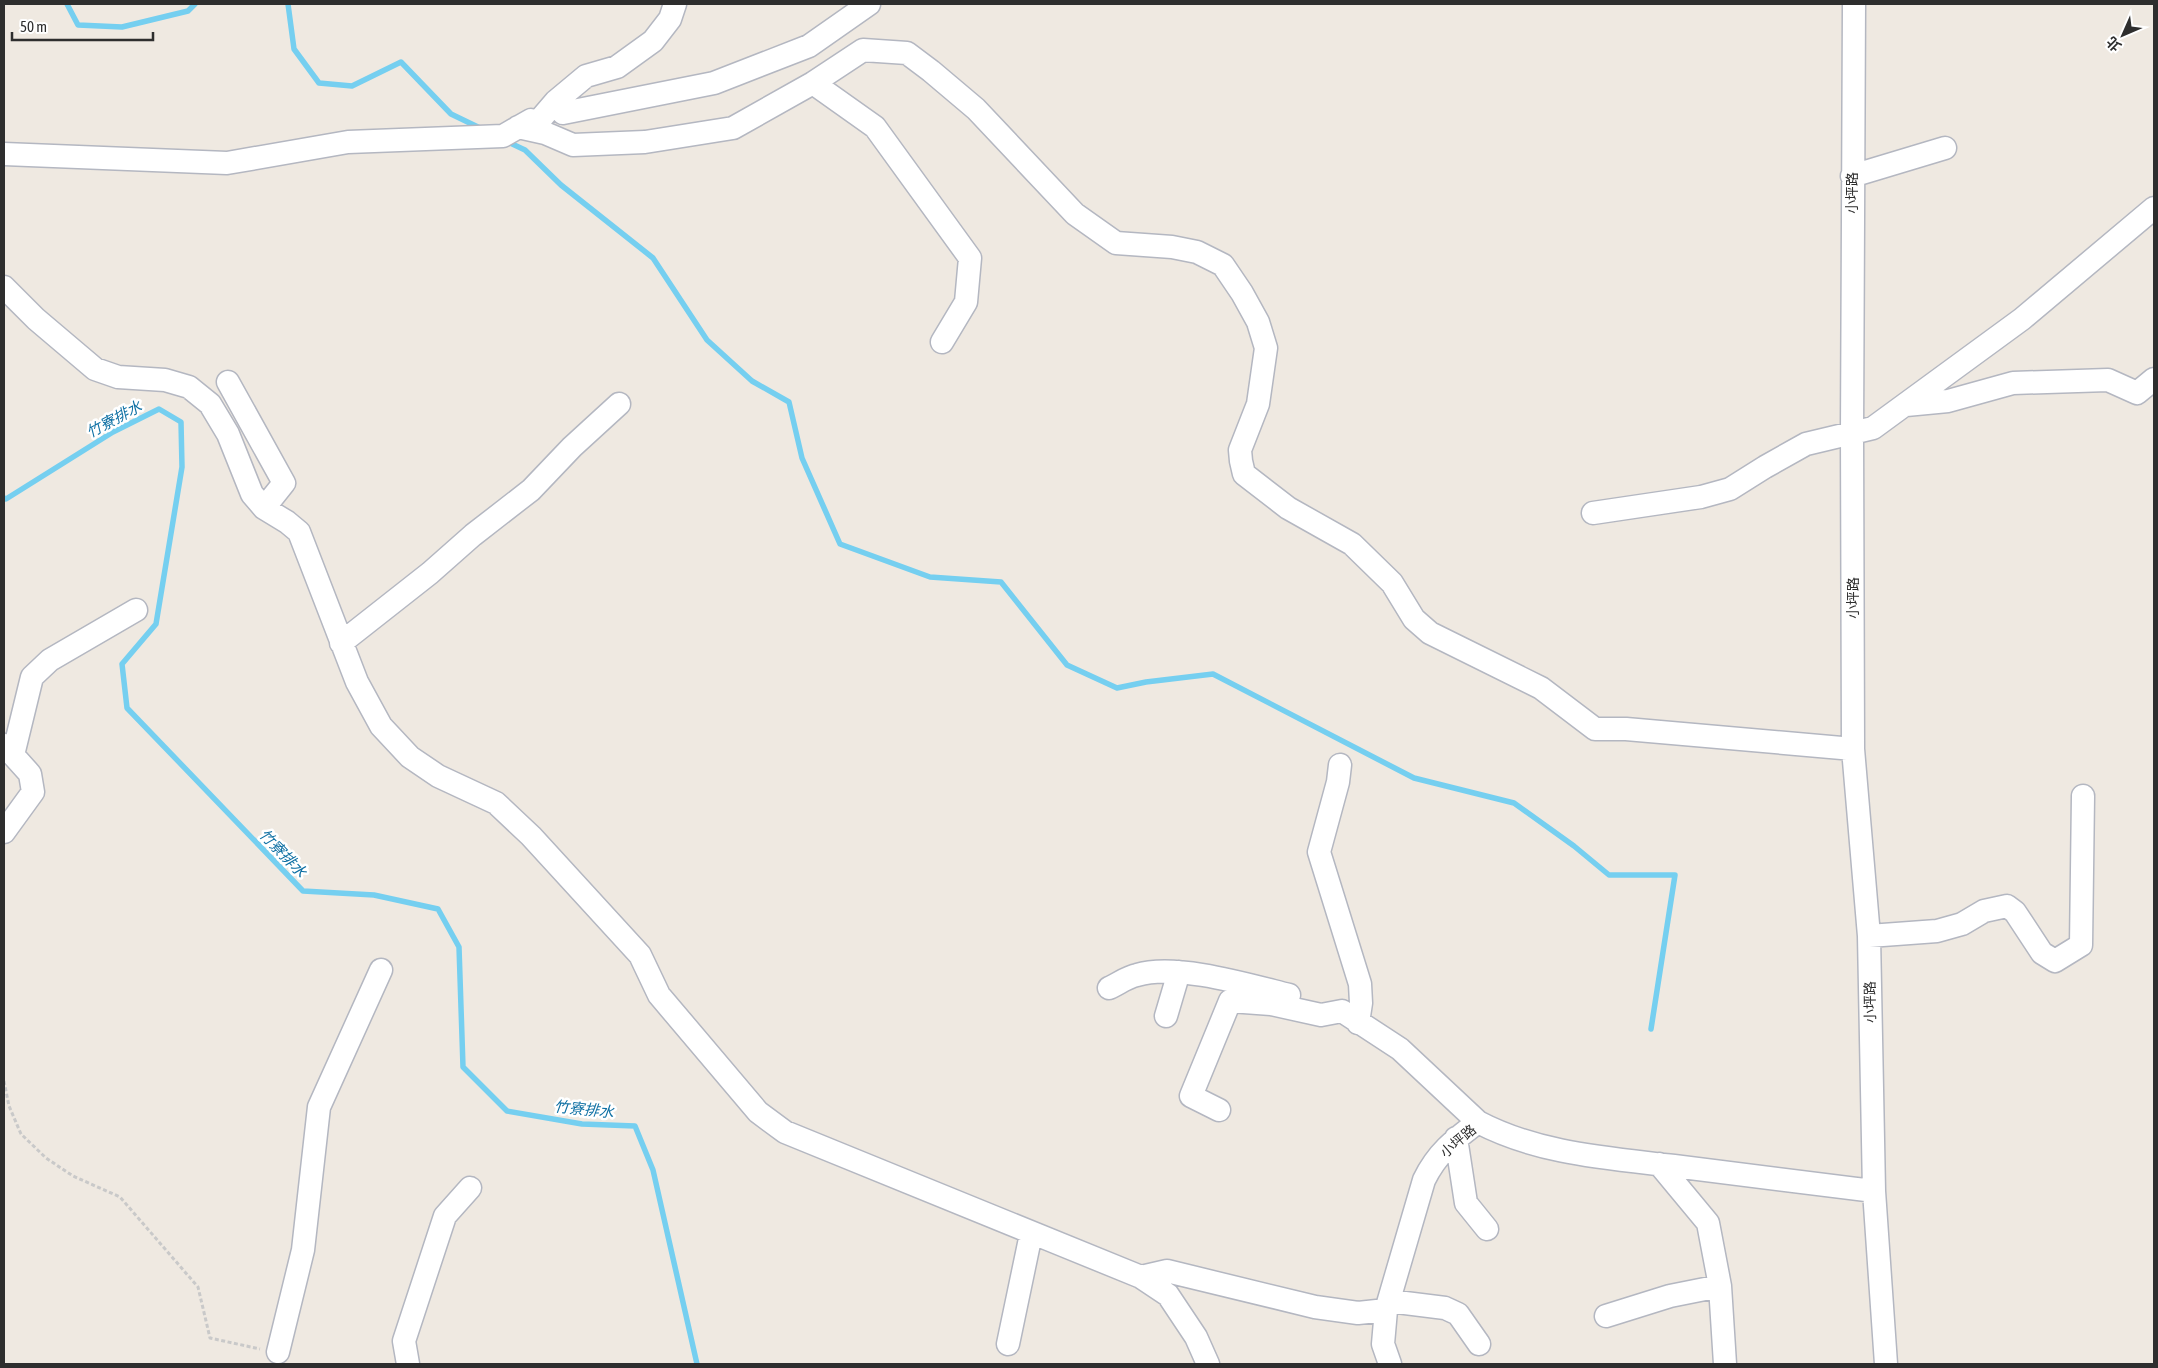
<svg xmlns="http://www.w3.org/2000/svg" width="2158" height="1368" font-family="'Asap Condensed','Noto Sans TC',sans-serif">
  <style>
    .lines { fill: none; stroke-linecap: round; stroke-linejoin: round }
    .stream { stroke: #75cff0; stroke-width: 5.5 }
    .minor-casing { stroke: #b4b7c1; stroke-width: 25 }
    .path { stroke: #c9c9c9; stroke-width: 3; stroke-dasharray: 4 2.5; stroke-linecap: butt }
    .minor { stroke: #fff; stroke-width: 22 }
    .labels { text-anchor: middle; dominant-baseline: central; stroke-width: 5; stroke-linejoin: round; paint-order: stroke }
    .street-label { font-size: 14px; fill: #2e2e2e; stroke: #fff }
    .water-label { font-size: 15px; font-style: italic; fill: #0d6fa3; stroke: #fff }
  </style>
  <rect width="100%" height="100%" fill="#efe9e1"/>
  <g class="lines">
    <path class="stream" d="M67,4L78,25L122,27L188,11L195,4
      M288,4L294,49L319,83L352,86L401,62L451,114L480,128
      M506,141L525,150L561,185L653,258L707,340L752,381L789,402L802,458L840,544L930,577L1001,582L1067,665L1117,688L1146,682L1213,674L1414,778L1514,803L1574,846L1609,875H1675L1651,1029
      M4,498L6,499L113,432L159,409L181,422L182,467L156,624L122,664L127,708L303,891L374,895L438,909L459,947L463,1067L507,1111L582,1124L635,1126L653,1170L697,1364"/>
    <g class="minor-casing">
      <path id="minor" d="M1854,4L1852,434L1853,749L1869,936L1874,1191L1886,1364
        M813,83L875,127L970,258L966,302L942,342
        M563,113L714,83L809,46L869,4
        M518,127L545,133L573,145L645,142L733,128L813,83L863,50L907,53L931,71L976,109L1075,214L1116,243L1172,247L1197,252L1223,265L1242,293L1258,322L1266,348L1258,404L1240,450L1241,461L1244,474L1288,508L1352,544L1392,583L1414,619L1430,633L1541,688L1595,729H1626L1853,749
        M519,127L538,122L556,101L586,76L617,67L653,41L670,19L675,4
        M4,154L227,163L348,142L503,136L531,120
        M1852,176L1945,148
        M4,287L36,319L95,369L118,377L165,380L189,387L210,404L228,434L252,494L264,508L287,522L299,532L357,682L381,726L410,757L438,776L496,803L531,836L640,955L659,995L758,1112L785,1132L1141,1277L1168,1295L1196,1337L1208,1364
        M228,382L284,483L264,508
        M1906,405L1948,401L2013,383L2108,380L2137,393L2154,379
        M1593,513L1701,497L1730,489L1765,467L1806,444L1873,428L2022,319L2154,208
        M341,643L430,573L473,535L531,490L572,447L619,404
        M4,745L30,774L33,792L4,832
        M13,755L32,677L50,660L136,610
        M1340,765L1338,782L1319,852L1360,984L1361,1003L1358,1023
        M1869,936L1937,931L1962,924L1984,911L2007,906L2015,912L2042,953L2055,961L2081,945L2083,796
        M1109,988C1118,984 1127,977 1137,975C1176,963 1249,985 1289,995
        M1166,1016L1179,972
        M1219,1110L1191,1096L1230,1001L1271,1004L1321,1015L1342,1011L1400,1049L1478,1122
        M1456,1138L1466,1203L1487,1229
        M1659,1164L1708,1223L1720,1286L1725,1364
        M1141,1277L1167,1271L1315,1307L1358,1313L1386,1310
        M1389,1301L1445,1308L1458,1314L1479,1344
        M1606,1316L1670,1296L1720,1286
        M1008,1344L1031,1234
        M278,1352L303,1250L319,1107L381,970
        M408,1364L404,1341L445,1216L470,1188
        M1390,1364L1383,1344L1386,1310L1424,1180C1437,1153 1454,1140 1478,1122C1539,1154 1607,1158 1674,1166C1740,1174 1807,1183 1874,1191"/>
    </g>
    <path class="path" d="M4,1081L9,1106L21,1134L46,1158L73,1176L120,1197L198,1287L210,1338L260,1349"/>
    <use href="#minor" class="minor"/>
  </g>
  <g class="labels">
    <g class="street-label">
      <text transform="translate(1852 193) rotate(-90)">小坪路</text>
      <text transform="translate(1853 598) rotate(-90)">小坪路</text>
      <text transform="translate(1870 1002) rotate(-91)">小坪路</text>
      <text transform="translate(1458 1141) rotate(-40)">小坪路</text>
    </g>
    <g class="water-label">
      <text transform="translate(114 419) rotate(-28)">竹寮排水</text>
      <text transform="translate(283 853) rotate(46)">竹寮排水</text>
      <text transform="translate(584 1109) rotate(6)">竹寮排水</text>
    </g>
  </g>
  <rect width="2158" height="1368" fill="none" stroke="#2e2e2e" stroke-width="10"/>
  <g transform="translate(2123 35) rotate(225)" stroke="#ffffff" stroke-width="4" paint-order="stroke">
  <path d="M0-4L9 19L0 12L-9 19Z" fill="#2e2e2e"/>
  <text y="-8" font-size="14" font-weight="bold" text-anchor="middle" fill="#2e2e2e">北</text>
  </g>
  <path d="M12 32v8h141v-8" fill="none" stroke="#2e2e2e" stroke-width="2.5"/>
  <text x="20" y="32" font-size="15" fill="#2e2e2e" stroke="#ffffff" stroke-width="4" paint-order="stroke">50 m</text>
</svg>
